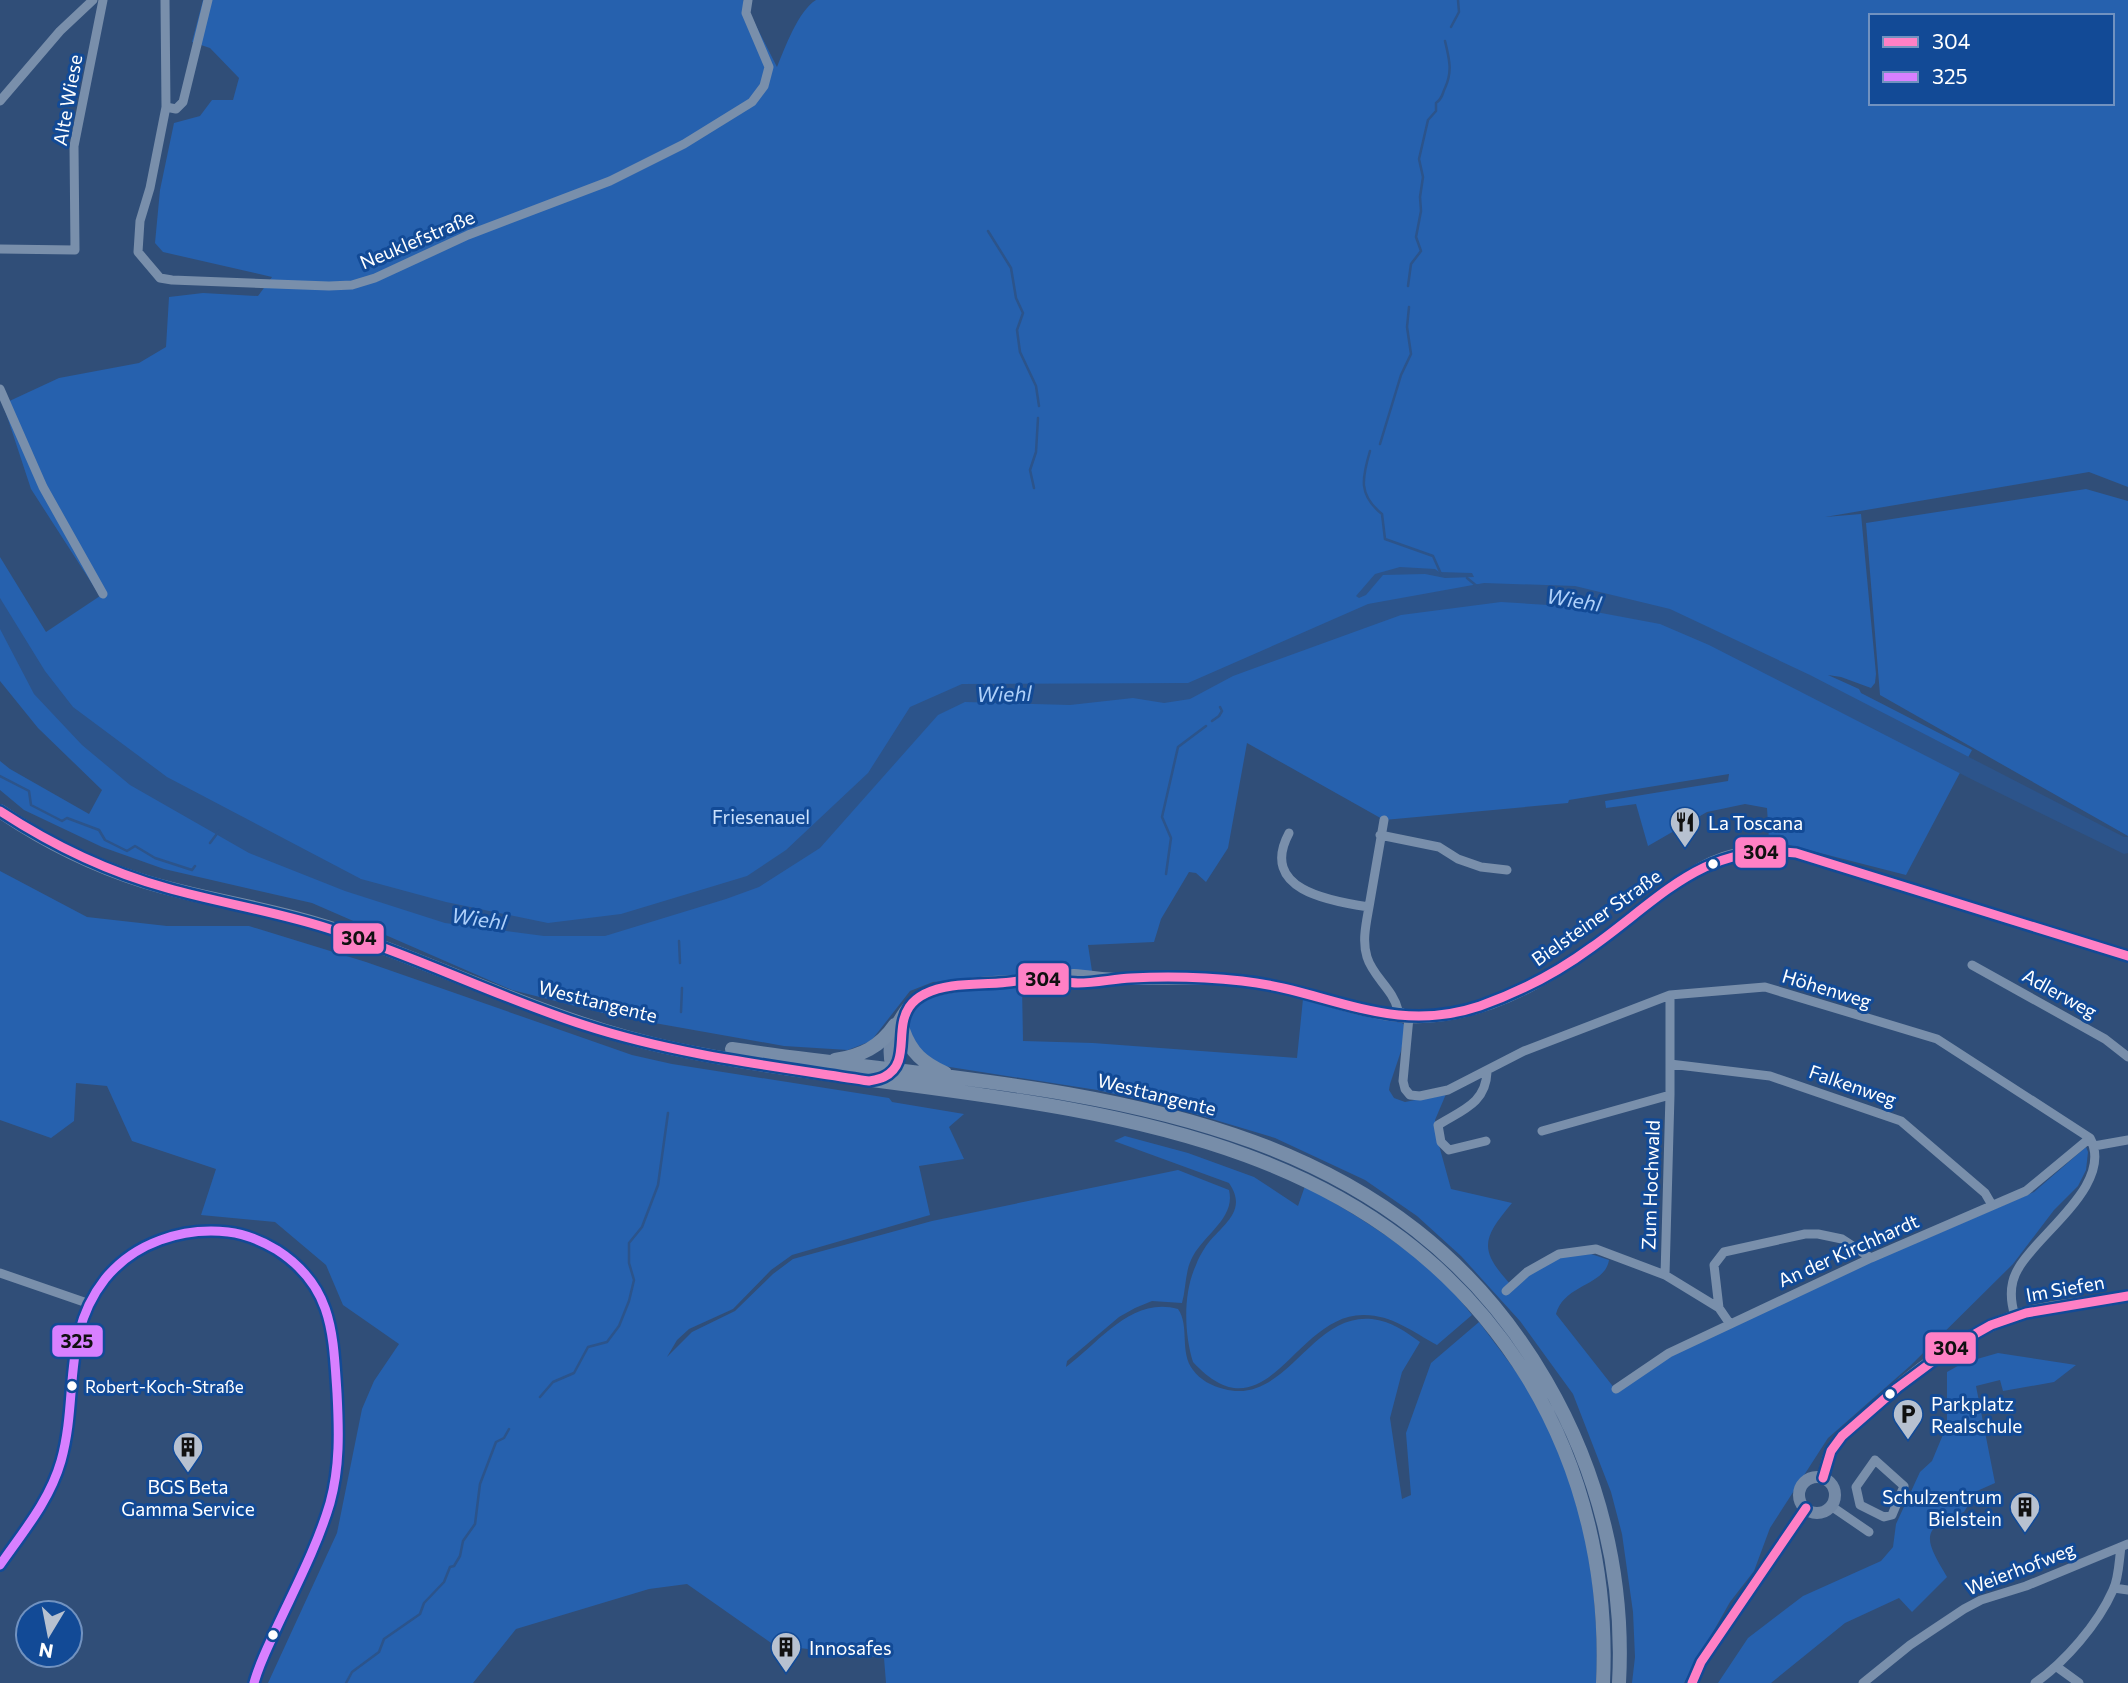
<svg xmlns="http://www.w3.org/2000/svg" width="2128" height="1683" font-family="Commissioner,sans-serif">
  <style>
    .green { fill: #2661ae; fill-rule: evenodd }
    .water { fill: #2c548b }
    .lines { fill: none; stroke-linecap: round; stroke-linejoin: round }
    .stream { stroke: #2c548b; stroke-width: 2.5 }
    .minor { stroke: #798fab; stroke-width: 9 }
    .secondary { stroke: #748aa7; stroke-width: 12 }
    .primary { stroke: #778da9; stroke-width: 14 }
    .bus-1-casing { stroke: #124a96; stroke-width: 14 }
    .bus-2-casing { stroke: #124a96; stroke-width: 14 }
    .bus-1 { stroke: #ff80c5; stroke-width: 9 }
    .bus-2 { stroke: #d880ff; stroke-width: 9 }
    .bus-dot { fill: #fff; stroke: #124a96; stroke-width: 2.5 }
    .labels { text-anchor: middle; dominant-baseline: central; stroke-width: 6; stroke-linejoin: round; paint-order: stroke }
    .bus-label { font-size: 17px; fill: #fff; stroke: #124a96; text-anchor: start }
    .street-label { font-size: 19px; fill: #fff; stroke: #124a96 }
    .park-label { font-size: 19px; fill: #cae1fd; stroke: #124a96 }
    .poi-label { font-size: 19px; fill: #fff; stroke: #124a96; text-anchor: start }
    .water-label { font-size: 21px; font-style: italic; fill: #aed0fa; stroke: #124a96 }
    .line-badge { stroke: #124a96; stroke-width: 2.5 }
    .pale-badge-label { font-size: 19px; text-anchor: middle; font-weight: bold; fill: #111 }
  </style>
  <rect width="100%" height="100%" fill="#304e78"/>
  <path class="green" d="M203,0H743L777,67C785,48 798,11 816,0H2128V487L2089,472L1825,517L1861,514L1876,674L1875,683L1871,688L1841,677L1828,675L1859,689L1861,693L1972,750L1906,875L1769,840L1767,808L1745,804L1707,812L1648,846L1636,804L1606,808L1605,801L1728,781L1729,774L1569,800L1568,803L1384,820L1247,743L1228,848L1206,882L1196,873L1189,872L1161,919L1154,942L1088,945L1092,971L933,982L910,991L871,1041L848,1050L784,1046L615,1016L512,990L312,903L164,869L102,847L24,810L0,790V761L10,769L89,814L102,790L38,728L0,681V557L46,632L100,596L31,489L3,404L59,378L139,363L166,347L169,297L203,293L258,296L272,277L163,252L155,243L160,190L174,123L200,116L212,100H233L239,78L210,48L192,42ZM1871,16H2112V103H1871Z
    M2086,489L2128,501V836L1880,695L1866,523Z
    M0,871L87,917L167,926H249L366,962L632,1055L672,1064L889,1098L892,1102L964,1114L949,1127L964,1159L919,1166L930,1215L792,1255L771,1270L733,1309L689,1329L677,1340L667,1357L692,1332L735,1311L773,1274L793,1259L932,1221L1178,1170L1229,1190C1236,1219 1202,1235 1191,1260C1185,1273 1186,1289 1182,1303L1152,1301L1135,1308L1119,1317L1067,1361L1066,1367C1099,1343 1131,1296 1178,1309C1190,1326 1179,1352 1193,1370C1200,1380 1212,1386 1224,1389C1286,1406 1311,1312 1372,1319C1391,1321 1406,1332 1420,1342L1402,1372L1390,1418L1402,1499L1411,1495L1406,1433L1431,1363L1479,1322C1496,1345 1514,1367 1529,1391C1581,1472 1601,1589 1596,1683H886L884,1658L774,1645L687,1584L649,1589L516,1629L473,1683H268L337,1533L362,1409L374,1381L399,1344L343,1305L326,1265L275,1222L201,1215L216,1169L132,1141L107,1086L76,1083L74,1121L51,1138L0,1120Z
    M1022,986L1023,1041L1093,1043L1297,1058L1303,999L1351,1013L1402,1023L1406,1026L1401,1051L1390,1084L1389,1090L1394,1098L1405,1102L1446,1094L1435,1120L1437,1138L1451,1189L1512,1203C1481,1240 1479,1250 1512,1286L1554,1256L1591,1254L1609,1260C1605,1286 1564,1284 1556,1314L1615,1389L1675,1351L1790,1297L2034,1192L2086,1147L2088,1152L2086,1170L2078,1186L2054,1210L2013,1264L1910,1366L1828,1438L1770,1528L1754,1571L1730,1602L1684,1683H1632L1635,1657L1633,1612L1622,1534L1611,1492L1573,1394L1520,1321L1461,1256L1417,1216L1365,1180L1275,1138L1172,1107L1097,1090L937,1065C930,1060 920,1054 916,1047C906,1030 906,1010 925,1000C944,989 999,988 1022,986Z
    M1125,1136L1188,1153L1254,1177L1298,1206L1305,1186C1366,1221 1430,1258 1472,1315L1437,1345C1413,1332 1392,1315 1364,1315C1294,1314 1267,1442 1193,1362C1184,1333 1183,1293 1196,1265C1198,1259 1202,1252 1206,1246C1221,1225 1249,1212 1229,1183L1114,1141Z
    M1998,1353L2076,1365L2054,1382L2003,1391L2000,1380L1976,1386L1995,1483L1977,1491L1964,1512C1917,1528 1926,1541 1947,1577L1912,1612L1899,1598L1845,1623L1771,1683H1718L1748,1638L1803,1596L1881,1561L1893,1547L1896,1524L1920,1472L1932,1461L1947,1425V1372L1963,1363Z"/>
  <path class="water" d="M1400,567L1435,569L1439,572L1472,573L1474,577L1445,578L1425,574L1383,575L1366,595L1359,598L1356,596L1375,574Z
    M1484,583L1575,586L1670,609L1810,675L2124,837H2128V853L2124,854L1975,781L1709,645L1660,624L1564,606L1501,602L1401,615L1233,676L1190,699L1164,703L1133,698L1070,705L965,702L938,715L820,848L759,887L726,899L605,936H544L445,923L345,891L249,853L130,785L82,745L34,694L0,629V598L45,671L73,707L167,777L361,879L446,902L548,923L621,914L747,876L786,850L868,773L910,707L962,684L1188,683L1368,604Z"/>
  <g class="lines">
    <path class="stream" d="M1451,27L1459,12L1458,0
      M988,231L1011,268L1016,298L1023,313L1017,330L1020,352L1036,386L1039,406
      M1408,286L1411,264L1421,251L1416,237L1421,211L1420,197L1423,177L1419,159L1428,120L1436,111V103C1443,98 1442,94 1445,88C1453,71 1449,58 1445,41
      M1380,444L1401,375L1411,354L1407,327L1409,307
      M1370,451C1362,478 1358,495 1382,514L1385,539L1433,556L1441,574
      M1034,488L1030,470L1036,452L1038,418
      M1467,578L1478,587
      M1212,721L1219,716L1222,711L1220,707
      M0,776L29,791L31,805L62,821L67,818L99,830L105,840L127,851L135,846L155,858L192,870L195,866
      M210,843L219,831
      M1166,874L1171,838L1162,817L1178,747L1206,726
      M679,941L680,963
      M681,1012L682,988
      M540,1397L553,1382L574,1373L588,1347L607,1342L619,1326L629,1301L634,1280L629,1263V1243L642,1227L658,1185L668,1113
      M346,1683L352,1672L379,1652L384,1639L420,1614L424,1603L444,1582L450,1567L454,1566L460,1556L463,1541L475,1524L480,1484L496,1442L504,1438L509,1429"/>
    <path class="minor" d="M165,0L166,107L150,188L140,221L138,252L160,278L172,280L329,286L352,285L375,278L468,235L610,181L684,144L752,102L764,86L769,67L746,13L748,0
      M0,101L60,31L93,0
      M166,107L176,109L183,102L208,0
      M0,249L75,250L74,146L103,0
      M0,389L43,487L103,594
      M1289,833C1259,889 1328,901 1369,907C1366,924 1362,941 1367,957C1373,977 1393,989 1398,1010L1409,1017L1403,1081L1405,1089L1410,1095L1420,1096L1448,1090L1524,1051L1670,995L1765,987L1937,1039L2090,1138C2115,1184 2037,1234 2018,1269C2009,1284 2010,1300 2015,1316
      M1380,835L1439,847L1458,859L1481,867L1507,870
      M1369,907L1384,820
      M1972,965L2105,1039L2128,1057
      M1670,1064L1770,1076L1901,1121L1985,1193L1992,1205
      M1542,1131L1670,1095
      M1486,1141L1449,1150L1441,1142L1438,1125C1462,1110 1486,1103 1487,1072
      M2094,1146L2128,1140
      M0,1273L87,1303
      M1665,1275L1670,1095V995
      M1506,1291L1527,1272L1559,1254L1596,1249L1665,1275L1719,1308L1730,1324
      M1719,1308L1714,1265L1724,1252L1805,1234H1818L1842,1239L1871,1258
      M1616,1389L1669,1353L1871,1258L2026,1191L2090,1138
      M1875,1460L1904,1486L1892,1515L1884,1517L1860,1505L1856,1487Z
      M1831,1506L1869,1532
      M0,1565C23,1532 50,1500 61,1461C81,1394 55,1340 105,1279C135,1241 180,1228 227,1232C263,1235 313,1268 325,1304C335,1334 335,1366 337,1398C338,1428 341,1458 334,1487C324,1533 294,1590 274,1634C267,1650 258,1666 254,1683
      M2114,1588L2128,1590
      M2057,1667L2079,1683
      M1863,1683L1910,1645L1964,1609L1981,1600L2026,1586L2128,1544
      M2035,1683C2065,1662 2098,1624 2113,1590C2119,1578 2119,1560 2121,1547"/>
    <path class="secondary" d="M889,1073L899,1061L903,1029
      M897,1077C886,1062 888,1037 898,1022C905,1009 914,998 927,993C957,982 1010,981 1043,980C1053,979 1063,975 1074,975C1090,976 1105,979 1121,979C1167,979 1213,976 1258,983C1309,990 1356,1014 1408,1017C1496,1021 1573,963 1638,912C1666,891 1699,863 1733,855C1754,849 1774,850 1796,853L2128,956
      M1799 1495a18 18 0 1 1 36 0a18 18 0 1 1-36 0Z
      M1823,1478C1826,1466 1828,1453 1836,1443C1843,1434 1854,1426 1863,1418C1906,1377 1956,1337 2012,1317C2049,1304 2090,1304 2128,1296
      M1692,1683L1701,1662L1806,1508"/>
    <path class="primary" d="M0,811C44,841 92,865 143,881C203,900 267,907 327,927C443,966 554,1024 675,1049C975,1112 1343,1079 1528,1378C1584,1470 1608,1576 1603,1683
      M903,1030C911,1053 923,1063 945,1073
      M732,1049C1031,1094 1373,1083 1546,1381C1599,1472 1625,1577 1619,1683
      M835,1060C861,1056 880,1047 895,1025"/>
    <g class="bus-1-casing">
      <path id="bus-1" d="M0,811C52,845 108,872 167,888C220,903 274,911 327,928C414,955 497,997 584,1025C676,1055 773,1066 869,1081C874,1080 880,1079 884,1077C923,1058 871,998 952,986C968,984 984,984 999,983C1014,982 1027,979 1042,979C1054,979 1066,983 1078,983C1096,983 1113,979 1131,978C1168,976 1205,977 1242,981C1327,990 1391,1036 1480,1006C1520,992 1558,972 1592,947C1660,899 1704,842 1796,853L2128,956
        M1823,1478L1831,1451L1842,1436L1897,1388L1952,1347L1991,1325L2026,1313L2128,1296
        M1692,1683L1701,1662L1806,1508"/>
    </g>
    <g class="bus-2-casing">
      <path id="bus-2" d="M0,1565C23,1532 50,1500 61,1461C79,1397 61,1335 105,1279C134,1243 182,1227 228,1232C245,1234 262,1241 277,1250C333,1286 333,1333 337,1393C339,1431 340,1467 330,1503C317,1547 295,1588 276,1629C268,1647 259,1664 254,1683"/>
    </g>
    <use href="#bus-1" class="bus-1"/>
    <use href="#bus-2" class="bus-2"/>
  </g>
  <defs>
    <g id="restaurant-pin" transform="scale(1.575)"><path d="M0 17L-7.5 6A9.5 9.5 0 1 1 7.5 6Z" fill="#b7c1d0" stroke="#124a96"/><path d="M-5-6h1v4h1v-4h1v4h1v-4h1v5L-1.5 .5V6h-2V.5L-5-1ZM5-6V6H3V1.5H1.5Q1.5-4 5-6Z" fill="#111"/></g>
    <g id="parking-pin" transform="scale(1.575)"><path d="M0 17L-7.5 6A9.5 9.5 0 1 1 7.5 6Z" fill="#b7c1d0" stroke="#124a96"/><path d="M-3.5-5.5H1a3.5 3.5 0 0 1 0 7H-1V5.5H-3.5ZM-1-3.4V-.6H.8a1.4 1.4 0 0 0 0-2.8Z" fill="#111"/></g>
    <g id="building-pin" transform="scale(1.575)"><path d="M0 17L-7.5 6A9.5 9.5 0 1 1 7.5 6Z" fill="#b7c1d0" stroke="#124a96"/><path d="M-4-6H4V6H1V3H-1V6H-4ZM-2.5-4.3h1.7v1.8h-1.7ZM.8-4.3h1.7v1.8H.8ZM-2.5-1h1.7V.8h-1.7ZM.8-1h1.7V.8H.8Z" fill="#111"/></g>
  </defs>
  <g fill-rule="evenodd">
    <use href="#restaurant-pin" x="1685" y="822"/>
    <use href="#parking-pin" x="1908" y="1414"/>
    <use href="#building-pin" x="188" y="1447"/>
    <use href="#building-pin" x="2025" y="1507"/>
    <use href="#building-pin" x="786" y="1647"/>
  </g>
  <g class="bus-dot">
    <circle cx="1713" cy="864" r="6"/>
    <circle cx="72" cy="1386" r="6"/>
    <circle cx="1890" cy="1394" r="6"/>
    <circle cx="273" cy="1635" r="6"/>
  </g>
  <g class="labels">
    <g class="bus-label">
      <text x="85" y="1386">Robert-Koch-Straße</text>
    </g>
    <g class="street-label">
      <text transform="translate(67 100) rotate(-80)">Alte Wiese</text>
      <text transform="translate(417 239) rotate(-23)">Neuklefstraße</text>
      <text transform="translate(1596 917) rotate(-35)">Bielsteiner Straße</text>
      <text transform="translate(1827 988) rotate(17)">Höhenweg</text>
      <text transform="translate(2060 993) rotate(29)">Adlerweg</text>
      <text transform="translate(598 1001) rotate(14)">Westtangente</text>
      <text transform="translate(1853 1085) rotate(19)">Falkenweg</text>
      <text transform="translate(1157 1094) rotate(14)">Westtangente</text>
      <text transform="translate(1650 1185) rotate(-88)">Zum Hochwald</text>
      <text transform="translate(1848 1250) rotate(-24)">An der Kirchhardt</text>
      <text transform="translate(2065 1288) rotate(-10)">Im Siefen</text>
      <text transform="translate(2020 1568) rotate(-21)">Weierhofweg</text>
    </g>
    <g class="park-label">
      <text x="761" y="816">Friesenauel</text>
    </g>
    <g class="poi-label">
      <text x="1708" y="822">La Toscana</text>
      <text x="1931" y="1403">Parkplatz<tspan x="1931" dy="22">Realschule</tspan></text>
      <text x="188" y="1486" text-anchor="middle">BGS Beta<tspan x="188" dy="22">Gamma Service</tspan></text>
      <text x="2002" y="1496" text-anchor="end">Schulzentrum<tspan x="2002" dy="22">Bielstein</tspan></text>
      <text x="809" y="1647">Innosafes</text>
    </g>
    <g class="water-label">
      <text transform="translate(1574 599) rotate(9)">Wiehl</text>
      <text transform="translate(1004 693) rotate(-1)">Wiehl</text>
      <text transform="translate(479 918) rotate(8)">Wiehl</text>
    </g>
  </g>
  <g class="line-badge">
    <rect x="1734" y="836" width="53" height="33" rx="7" fill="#ff80c5"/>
    <rect x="332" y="922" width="53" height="33" rx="7" fill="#ff80c5"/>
    <rect x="1017" y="962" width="53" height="34" rx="7" fill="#ff80c5"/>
    <rect x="51" y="1324" width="53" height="34" rx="7" fill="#d880ff"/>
    <rect x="1924" y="1331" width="53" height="34" rx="7" fill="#ff80c5"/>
  </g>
  <g class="pale-badge-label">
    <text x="1761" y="859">304</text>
    <text x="359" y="945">304</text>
    <text x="1043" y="986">304</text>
    <text x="77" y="1348">325</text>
    <text x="1951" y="1355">304</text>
  </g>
  <rect x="1869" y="14" width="245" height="91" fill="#124a96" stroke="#7192c0" stroke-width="2"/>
  <rect x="1883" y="37" width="35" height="10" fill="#ff80c5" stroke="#7192c0" stroke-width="2"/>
  <text x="1932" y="49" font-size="21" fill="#ffffff">304</text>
  <rect x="1883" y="72" width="35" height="10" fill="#d880ff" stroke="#7192c0" stroke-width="2"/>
  <text x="1932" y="84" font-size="21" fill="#ffffff">325</text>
  <g transform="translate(49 1634) rotate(190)"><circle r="33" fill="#124a96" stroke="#7192c0" stroke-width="2"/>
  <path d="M0-5L12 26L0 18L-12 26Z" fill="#b7c1d0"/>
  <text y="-10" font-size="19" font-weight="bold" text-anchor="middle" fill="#ffffff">N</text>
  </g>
</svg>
